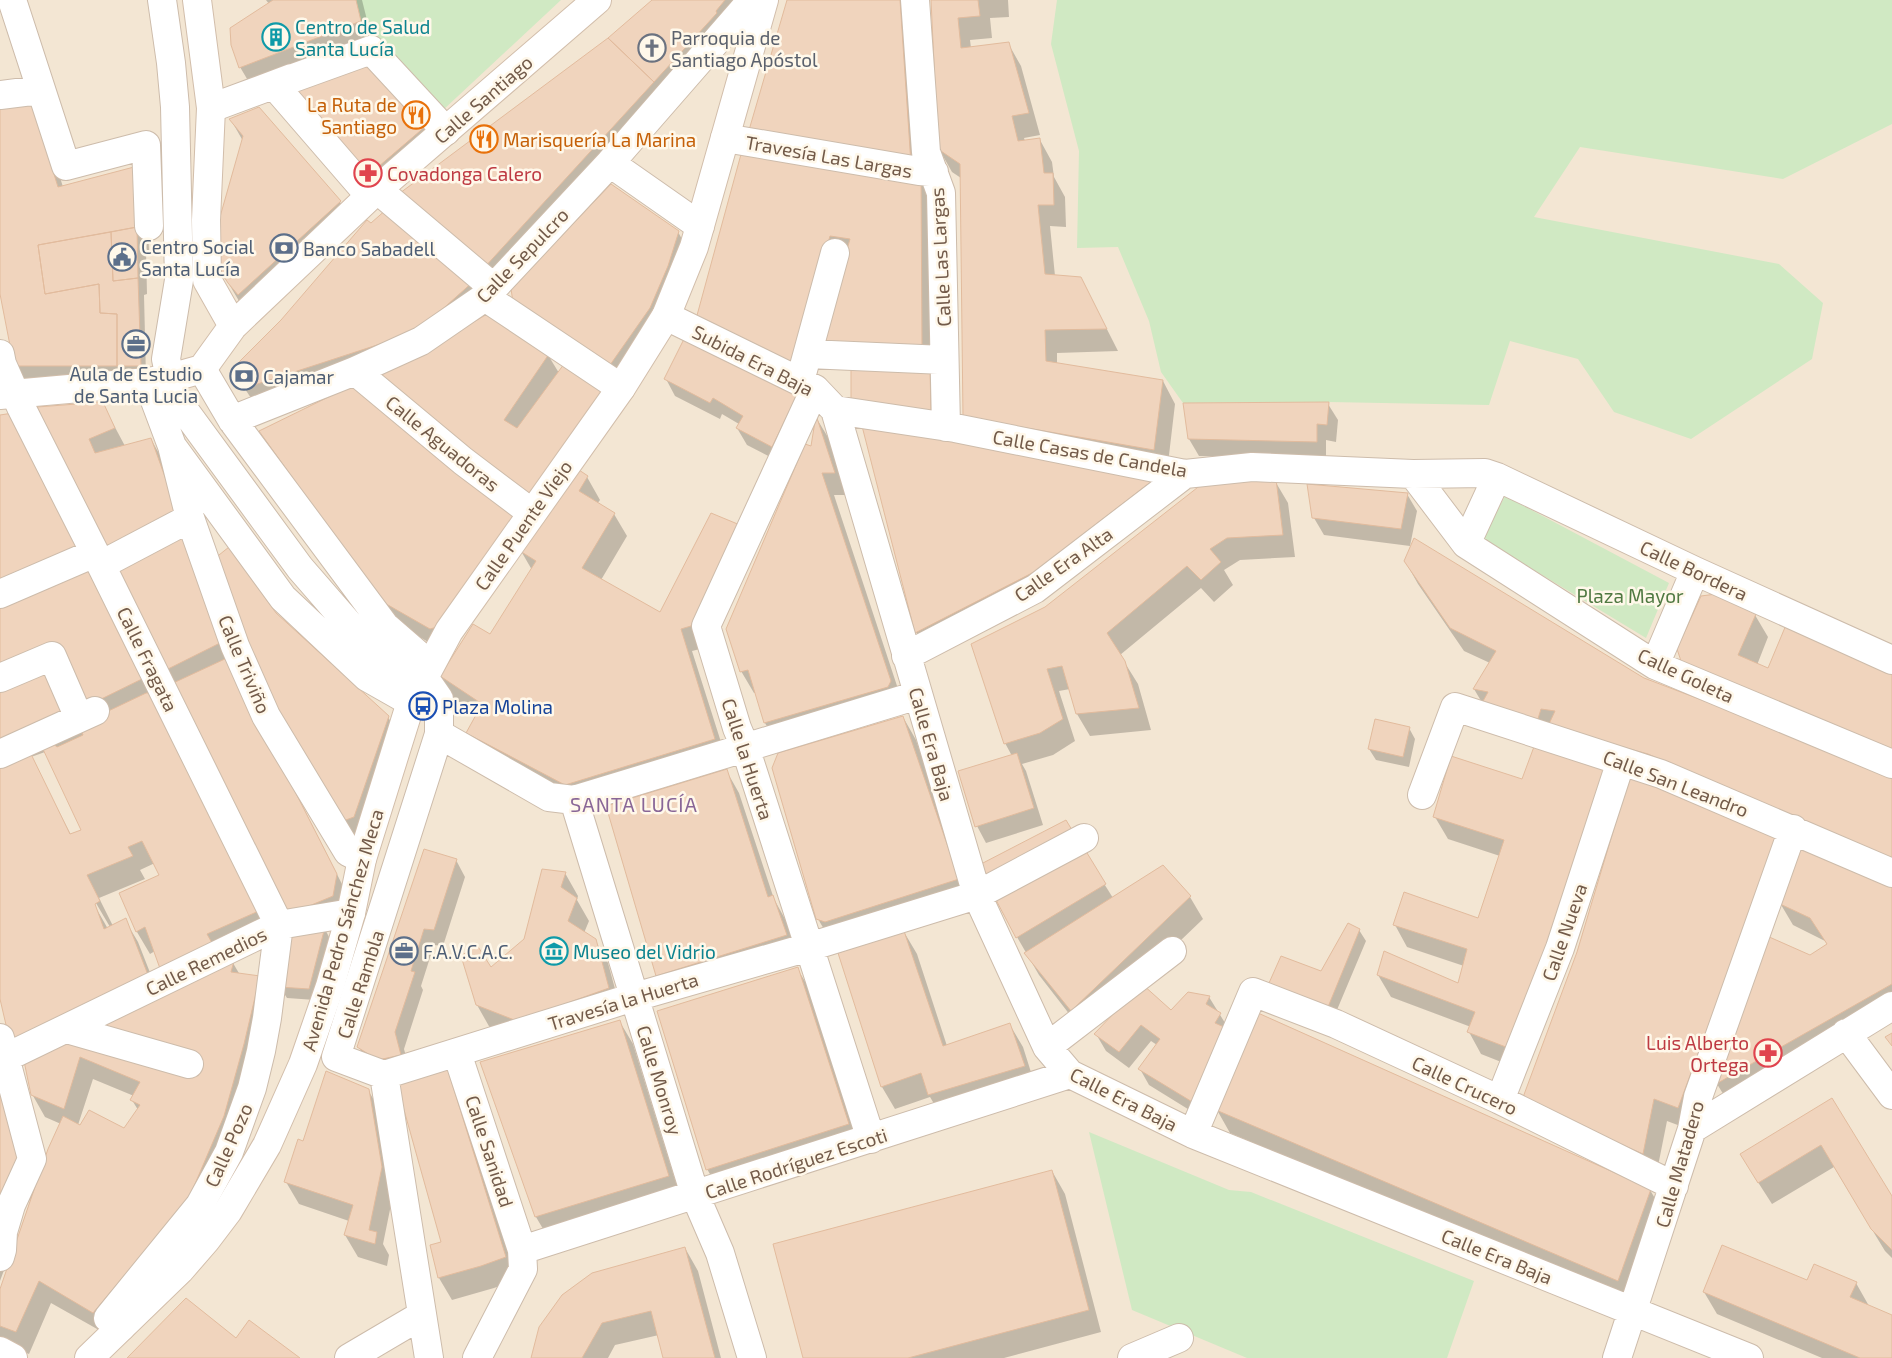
<svg xmlns="http://www.w3.org/2000/svg" width="1892" height="1358" font-family="'Exo 2',sans-serif">
  <style>
    .residential { fill: #f3e6d3 }
    .green { fill: #d0e9c3 }
    .shadow { fill: #0003; fill-rule: evenodd }
    .building { fill: #f0d4bd; stroke: #e2bb9d }
    .lines { fill: none; stroke-linecap: round; stroke-linejoin: round }
    .street-casing { stroke: #cdbcab; stroke-width: 30 }
    .secondary-casing { stroke: #d2beab; stroke-width: 30 }
    .street { stroke: #fff; stroke-width: 28 }
    .secondary { stroke: #fff; stroke-width: 28 }
    .labels { text-anchor: middle; dominant-baseline: central; stroke-width: 5; stroke-linejoin: round; paint-order: stroke }
    .culture-label { font-size: 19px; fill: #0d838f; stroke: #fff8ea; text-anchor: start }
    .worship-label { font-size: 19px; fill: #5b616d; stroke: #fff8ea; text-anchor: start }
    .street-label { font-size: 19px; fill: #735b4a; stroke: #fff8ea }
    .food-label { font-size: 19px; fill: #c56008; stroke: #fff8ea; text-anchor: end }
    .health-label { font-size: 19px; fill: #be3a42; stroke: #fff8ea; text-anchor: start }
    .service-label { font-size: 19px; fill: #4e5e75; stroke: #fff8ea; text-anchor: start }
    .park-label { font-size: 19px; fill: #507942; stroke: #fff8ea }
    .transit-label { font-size: 19px; fill: #164399; stroke: #fff8ea; text-anchor: start }
    .neighbourhood-label { font-size: 20px; letter-spacing: 1px; fill: #896697; stroke: #fff8ea }
  </style>
  <rect width="100%" height="100%" fill="#fcf4e4"/>
  <path class="residential" d="M0,0H1892V1358H0Z"/>
  <path class="green" d="M356,0H561L427,125L367,59Z
    M1057,0H1892V124L1783,179L1580,147L1534,217L1779,264L1823,303L1812,359L1691,439L1614,412L1578,359L1510,341L1489,405L1329,402L1183,403L1161,372L1149,321L1118,247L1077,248L1079,151L1051,44Z
    M1505,496L1669,583L1646,638L1483,539Z
    M1089,1132L1229,1190L1251,1192L1474,1281L1447,1358H1247L1132,1310Z"/>
  <path class="shadow" d="M266,0H362L373,44L253,89L240,67L269,4Z
    M654,0H757L496,291L410,218Z
    M788,0H910L923,185L933,203L934,370H929L939,388L940,428L852,370H834L821,348L806,387Z
    M932,0H1008L1009,17L990,18L992,38L970,40L971,48L1008,43L1021,66L1040,135L1024,138L1025,141L1040,140L1052,162L1054,177L1065,197L1066,227L1050,226L1055,276L1081,278L1118,351L1057,353V364L1163,381L1175,404L1167,472L978,439L961,178L952,172L939,149Z
    M283,98L426,126L438,148L371,206Z
    M259,109L340,202L353,224L242,306L220,269L243,141L231,120Z
    M43,123L63,187L146,191L149,250H146L147,294L144,295L146,377L28,388L15,365L0,288Z
    M678,232L691,255L623,387L528,325Z
    M474,280L487,303L449,337L548,355L559,373L576,470L587,477L600,500L597,504L614,514L627,536L601,580L660,614L711,515L704,648L692,651L727,761L579,807L481,755L468,733L478,714L454,699L441,676L490,636L532,570L521,551L454,648L444,651L395,623L273,454L261,432L373,377L259,410L233,371Z
    M666,379L797,394L782,463L747,445L737,428L739,424L722,414L720,419L675,396Z
    M102,403L125,446L151,439L163,461L240,682L349,898L324,927L330,939L315,1000L287,998L280,987L288,931L39,408Z
    M1328,404L1338,420L1336,442L1326,440V458L1199,456L1189,439Z
    M13,414L273,932L219,956L233,963L240,975L259,978L236,1139L106,1334L51,1303L29,1354L4,1344L0,1337V1293L31,1198L20,1215L0,1072V1045L37,1183L61,1124L45,1117L32,1094L26,1063L0,993V417ZM45,752L83,830L71,835L31,757ZM155,863L161,876L120,893L137,932L150,954L155,951L174,992L160,998L138,942L125,920L113,926L99,898L145,879L140,870ZM93,898L110,927L108,929L91,899ZM93,1079L134,1096L132,1100L138,1110L124,1130L78,1125Z
    M817,419L829,439L847,495H834L903,704L778,745L765,723L756,693H754L741,671L812,448Z
    M864,428L1151,477L1164,500L929,654L916,632Z
    M1275,481L1288,503L1295,557L1240,560L1224,570L1233,585L1214,602L1201,588L1120,655L1138,684L1151,730L1090,736L1077,714L1070,689L1059,691L1075,741L1053,755L1022,764L1026,771L1043,825L986,843L977,826L1012,756L1005,743L1045,608Z
    M1407,494L1417,511L1410,546L1324,535L1314,518Z
    M1405,561L1643,679L1892,779V877L1487,711L1474,689L1490,663L1464,651L1418,584Z
    M1716,595L1755,615L1768,637L1757,665L1769,670L1787,627L1892,674V767L1696,686L1683,664L1679,650L1702,597Z
    M275,614L388,717L401,740L357,842L290,734Z
    M903,717L916,740L971,902L831,941L818,919Z
    M1409,728L1415,739L1409,767L1376,760L1369,749Z
    M726,770L739,793L774,899L785,919L799,957L670,998L657,976L607,807Z
    M1523,781L1618,792L1524,1071L1481,1054L1469,1032L1471,1027L1391,997L1378,975L1459,985L1464,966L1407,947L1395,925L1479,920L1500,856L1448,839L1435,817Z
    M1778,836L1691,1130L1667,1121L1656,1176L1537,1122Z
    M1083,850L1113,898L1163,867L1190,897L1203,919L1084,1033L1039,975L1017,937Z
    M456,860L465,877L443,946L434,945L421,986L423,990L404,1049L410,1071L368,1064L359,1047Z
    M565,873L578,896L577,900L589,921L584,933L595,940L608,963L621,1011L490,1028L477,1005L491,969L525,939Z
    M1892,888V1013L1730,1105L1717,1084L1768,938L1810,956L1828,945L1825,941L1793,925L1780,903Z
    M1359,930L1366,941L1334,1017L1277,994L1270,983L1321,972Z
    M904,932L917,954L947,1046L1010,1025L1023,1047L1036,1088L942,1117L930,1097L895,1109L882,1087L839,954Z
    M797,968L810,990L861,1146L720,1191L707,1169Z
    M1209,997L1230,1031L1204,1119L1149,1085L1140,1069L1157,1045L1151,1041L1129,1068L1106,1051L1096,1034L1171,1012Z
    M620,1022L633,1044L681,1199L549,1239L536,1217L482,1063Z
    M447,1069L459,1091L518,1279L494,1288L452,1300L439,1278L442,1243Z
    M368,1090L381,1112L394,1190L383,1244L389,1255L387,1266L358,1257L345,1235L349,1221L299,1204L286,1182L304,1143Z
    M1832,1100L1892,1199V1258L1885,1251L1834,1167L1772,1204L1754,1176Z
    M1217,1110L1650,1190L1663,1212L1630,1302L1230,1133Z
    M1052,1171L1065,1194L1101,1332L1004,1358H805Z
    M685,1248L698,1271L721,1358H665L659,1335L615,1345L608,1358H532Z
    M0,1251L7,1262L0,1281Z
    M1808,1282L1856,1283L1869,1306L1892,1316V1358H1822L1717,1314L1704,1292Z"/>
  <path class="building" d="M273,0H356L361,21L239,68L231,45L230,28Z
    M652,0H725L716,11L717,13L654,82L608,38Z
    M787,0H900L911,164L747,137Z
    M931,0H978L980,16L958,18L961,48L1009,42L1029,113L1012,116L1018,141L1040,138L1044,173H1053L1054,205H1038L1045,274L1081,277L1107,329L1045,330L1046,361L1163,380L1154,450L963,417L960,164L938,149Z
    M608,38L654,82L483,269L396,196Z
    M367,59L427,125L357,185L281,98Z
    M31,100L58,187L134,167L137,227L38,245L45,294L99,284L100,313L117,314V366H14L0,294V105Z
    M259,107L341,201L238,295L228,283L219,269L218,224L243,136L229,119Z
    M743,147L921,179L922,348H819L850,239L830,236L793,365L696,319Z
    M611,184L679,231L668,266L650,308L610,365L513,302L511,289Z
    M388,208L475,280L417,332L245,388L231,370L281,320L367,220L371,223Z
    M137,227L138,278L113,281L111,232Z
    M111,232L113,281L138,278L141,366H117V314L100,313L99,284L45,294L38,245Z
    M489,313L549,354L504,420L517,428L564,364L604,391L527,500L371,376L417,355Z
    M686,335L798,393L772,447L736,428L743,416L713,398L710,403L664,379Z
    M851,362L930,369L931,412L851,399Z
    M359,382L520,513L441,626L430,629L381,601L259,431Z
    M103,402L115,428L89,439L95,453L151,438L179,516L108,554L37,407Z
    M1329,402L1327,425L1317,424V442L1188,439L1183,403Z
    M13,413L81,550L0,584V415Z
    M816,415L835,473H822L891,681L888,687L764,723L748,670L740,672L726,629L805,444L811,446Z
    M862,426L1152,476V481L1034,572L915,633Z
    M576,468L588,476L579,491L615,513L582,568L660,612L711,513L740,525L691,626L681,629L715,739L565,785L466,733L482,704L440,676L473,624L490,634L536,561L520,551Z
    M1255,475L1276,479L1283,535L1227,538L1210,549L1221,562L1201,580L1187,566L1107,633L1125,661L1139,708L1076,714L1062,666L1047,669L1063,719L1040,733L1004,744L971,644L1045,607L1202,484Z
    M1307,484L1408,493L1401,529L1312,518Z
    M184,528L226,640L164,671L114,565Z
    M1414,538L1644,678L1770,726L1892,777V861L1648,754L1548,726L1555,711L1541,709L1537,722L1482,703L1488,692L1473,689L1496,651L1450,628L1404,561Z
    M229,547L276,613L389,716L354,817L343,821L275,711L214,559Z
    M88,563L146,677L83,708L56,647L0,671V604Z
    M1716,594L1756,614L1738,655L1768,668L1786,625L1892,673V751L1682,664L1677,649L1701,596Z
    M227,658L337,874L333,896L285,916L171,684Z
    M50,664L72,713L0,743V684Z
    M146,693H155L261,910L207,934L216,950L162,974L145,927L136,932L119,893L159,875L142,841L128,847L133,856L87,875L100,901L95,904L104,929L126,918L150,980L10,1042L0,999V766L30,752L70,834L81,830L41,745L50,741L57,747L83,735L79,725Z
    M903,716L959,879L825,922L816,919L772,768L778,753Z
    M1375,719L1410,727L1403,757L1368,749Z
    M1535,744L1606,769L1511,1049L1467,1032L1475,1012L1377,975L1384,951L1458,983L1467,949L1393,925L1404,892L1478,918L1504,840L1433,817L1451,756L1522,779Z
    M1017,753L1034,808L975,827L958,771Z
    M727,769L768,897L773,895L787,935L656,976L606,806Z
    M1630,775L1779,835L1678,1108L1654,1099L1643,1154L1522,1100L1577,952Z
    M1066,820L1075,835L989,879L981,864Z
    M1801,844L1892,886V984L1716,1084L1767,936L1810,955L1827,944L1810,918L1778,903Z
    M1084,848L1106,884L1016,938L995,898Z
    M424,849L457,859L434,930L424,929L411,971L415,972L395,1032L401,1055L378,1060L357,1047Z
    M1163,865L1191,896L1071,1011L1024,953Z
    M542,869L566,872L561,887L577,898L568,921L596,939L609,988L517,1021L476,1005L461,956L477,945L491,967L524,939Z
    M1348,923L1360,929L1328,1007L1269,983L1281,956L1321,971Z
    M325,927L309,989L279,987L287,930Z
    M904,931L943,1046L1010,1023L1025,1066L928,1095L921,1073L881,1087L838,953Z
    M234,961L231,972L260,976L244,1044L224,1116L189,1198L93,1313L39,1281L16,1332L0,1326V1289L48,1149L63,1116L80,1125L89,1110L124,1128L140,1105L130,1100L140,1082L80,1057L64,1109L31,1095L24,1061L93,1030Z
    M798,967L849,1124L706,1170L657,1011Z
    M1142,984L1171,1010L1188,992L1210,996L1206,1004L1221,1013L1215,1023L1224,1027L1194,1103L1138,1069L1160,1039L1141,1025L1119,1052L1094,1034Z
    M1258,1013L1651,1189L1618,1281L1216,1110Z
    M620,1020L669,1176L535,1217L480,1062Z
    M1892,1033V1046L1885,1037Z
    M0,1067L25,1162L0,1211Z
    M447,1067L506,1257L481,1266L438,1278L430,1245L441,1242L397,1085Z
    M326,1071L369,1089L382,1167L369,1230L377,1232L375,1244L344,1235L353,1205L284,1182L298,1139L303,1141Z
    M1832,1098L1892,1196V1250L1871,1229L1821,1145L1758,1183L1740,1154Z
    M1052,1170L1089,1310L908,1358H803L773,1244Z
    M1722,1245L1807,1280L1814,1264L1857,1282L1850,1297L1892,1315V1358H1860L1703,1292Z
    M685,1247L715,1358H663L651,1311L602,1323L582,1358H531L539,1327L562,1295L592,1273Z
    M186,1298L236,1338L249,1320L300,1358H127Z"/>
  <g class="lines">
    <g class="street-casing">
      <path id="street" d="M12,0L66,166L146,145L149,226
        M162,0L171,63L175,107L179,280L166,359L174,396L300,568L373,652L430,686L439,699V734L336,1057L384,1075
        M915,0L926,152L941,193L946,427
        M0,95L40,90
        M211,108L292,78
        M725,138L919,171L934,172
        M610,163L700,226
        M378,190L494,288
        M370,196L274,85L371,50L446,131
        M485,297L621,388
        M666,316L815,389L835,410L977,895L1047,1047L1070,1074L1193,1134L1749,1358
        M0,354L2,364L21,407L101,565L279,925L267,1018L261,1051L252,1088L229,1152L200,1205L108,1318L121,1327
        M808,354L944,360
        M202,369L232,420L385,626L430,665
        M803,370L835,253
        M355,371L463,461L532,513
        M148,382L172,446L283,598L367,677L411,702
        M815,389L706,626L737,728L745,747L871,1139
        M835,410L955,428L1185,474L1252,467L1413,474L1485,473L1497,477L1695,571L1892,660
        M232,420L355,371L421,341L485,297L610,163L752,0
        M172,446L190,518L235,646L266,716L348,852L362,859
        M1413,474L1466,544L1655,665L1892,764
        M1466,544L1497,477
        M101,565L190,518
        M0,594L95,553
        M906,656L1035,589L1185,474
        M1655,665L1695,571
        M0,678L52,656L79,718
        M439,734L549,797L574,800L918,695
        M0,754L95,711
        M1422,795L1455,707L1661,774L1892,873
        M574,800L695,1195L720,1253L752,1358
        M67,1029L189,1064
        M1846,1033L1892,1095
        M0,1038L32,1159L11,1205L3,1232L2,1250L0,1257
        M1047,1047L1172,951
        M457,1053L522,1250L523,1269L477,1358
        M5,1058L279,925L351,913
        M384,1075L621,1001L809,947L977,895L1084,838
        M384,1075L429,1358
        M1500,1100L1560,948L1621,761
        M1692,1129L1892,1006
        M1193,1134L1253,992L1336,1024L1500,1100L1674,1186
        M522,1250L1070,1074
        M349,1358L422,1315
        M1132,1358L1179,1338
        M1617,1358L1692,1129L1698,1097L1793,829"/>
    </g>
    <g class="secondary-casing">
      <path id="secondary" d="M197,0L211,108L206,220L207,280L233,326
        M0,395L148,382L170,378L202,369L233,326L370,196L597,0
        M0,1351L13,1358
        M89,1358L180,1270L206,1240L228,1211L267,1145L303,1064L330,986L351,913L362,859L411,702L449,631L621,388L666,316L694,247L764,0"/>
    </g>
    <use href="#street" class="street"/>
    <use href="#secondary" class="secondary"/>
  </g>
  <defs>
    <g id="building-ring" transform="scale(1.4375)"><circle r="9.5" fill="#fff8ea" stroke="#0f9aa8" stroke-width="1.5"/><path d="M-4-6H4V6H1V3H-1V6H-4ZM-2.5-4.3h1.7v1.8h-1.7ZM.8-4.3h1.7v1.8H.8ZM-2.5-1h1.7V.8h-1.7ZM.8-1h1.7V.8H.8Z" fill="#0f9aa8"/></g>
    <g id="church-ring" transform="scale(1.4375)"><circle r="9.5" fill="#fff8ea" stroke="#6b7280" stroke-width="1.5"/><path d="M-1.2-6h2.4v3.5h3.3v2.4h-3.3V6h-2.4V-.1h-3.3v-2.4h3.3Z" fill="#6b7280"/></g>
    <g id="restaurant-ring" transform="scale(1.4375)"><circle r="9.5" fill="#fff8ea" stroke="#e8710a" stroke-width="1.5"/><path d="M-5-6h1v4h1v-4h1v4h1v-4h1v5L-1.5 .5V6h-2V.5L-5-1ZM5-6V6H3V1.5H1.5Q1.5-4 5-6Z" fill="#e8710a"/></g>
    <g id="pharmacy-ring" transform="scale(1.4375)"><circle r="9.5" fill="#fff8ea" stroke="#e0444e" stroke-width="1.5"/><path d="M-2-6h4v4h4v4h-4v4h-4v-4h-4v-4h4Z" fill="#e0444e"/></g>
    <g id="bank-ring" transform="scale(1.4375)"><circle r="9.5" fill="#fff8ea" stroke="#5c6f8a" stroke-width="1.5"/><path d="M-6-4H6V4H-6ZM0-2.3a2.3 2.3 0 1 0 0 4.6a2.3 2.3 0 1 0 0-4.6Z" fill="#5c6f8a"/></g>
    <g id="civic-ring" transform="scale(1.4375)"><circle r="9.5" fill="#fff8ea" stroke="#5c6f8a" stroke-width="1.5"/><path d="M-.6-6.5H3V-4.5H.6V-3L4-1V1h2V6H-6V1h2V-1L-.6-3ZM-1.2 2.5V6h2.4V2.5Z" fill="#5c6f8a"/></g>
    <g id="office-ring" transform="scale(1.4375)"><circle r="9.5" fill="#fff8ea" stroke="#5c6f8a" stroke-width="1.5"/><path d="M-6-3h4V-5.5h4V-3h4V5H-6ZM-1-4.5V-3h2v-1.5ZM-6 0V1H6V0Z" fill="#5c6f8a"/></g>
    <g id="bus-ring" transform="scale(1.4375)"><circle r="9.5" fill="#fff8ea" stroke="#1a4fb4" stroke-width="1.5"/><path d="M-5-6H5V4H4V6H2V4H-2V6H-4V4H-5ZM-3.5-4V0h7V-4ZM-3.5 1.2v1.5H-2V1.2ZM2 1.2v1.5H3.5V1.2Z" fill="#1a4fb4"/></g>
    <g id="museum-ring" transform="scale(1.4375)"><circle r="9.5" fill="#fff8ea" stroke="#0f9aa8" stroke-width="1.5"/><path d="M0-6L6-3V-2H-6V-3ZM-5-1h2V3h-2ZM-1-1h2V3h-2ZM3-1h2V3H3ZM-6 4H6V6H-6Z" fill="#0f9aa8"/></g>
  </defs>
  <g fill-rule="evenodd">
    <use href="#building-ring" x="276" y="37"/>
    <use href="#church-ring" x="652" y="48"/>
    <use href="#restaurant-ring" x="416" y="115"/>
    <use href="#restaurant-ring" x="484" y="139"/>
    <use href="#pharmacy-ring" x="368" y="173"/>
    <use href="#bank-ring" x="284" y="248"/>
    <use href="#civic-ring" x="122" y="257"/>
    <use href="#office-ring" x="136" y="344"/>
    <use href="#bank-ring" x="244" y="376"/>
    <use href="#bus-ring" x="423" y="706"/>
    <use href="#office-ring" x="404" y="951"/>
    <use href="#museum-ring" x="554" y="951"/>
    <use href="#pharmacy-ring" x="1768" y="1053"/>
  </g>
  <g class="labels">
    <g class="culture-label">
      <text x="295" y="26">Centro de Salud<tspan x="295" dy="22">Santa Lucía</tspan></text>
      <text x="573" y="951">Museo del Vidrio</text>
    </g>
    <g class="worship-label">
      <text x="671" y="37">Parroquia de<tspan x="671" dy="22">Santiago Apóstol</tspan></text>
    </g>
    <g class="street-label">
      <text transform="translate(483 99) rotate(-41)">Calle Santiago</text>
      <text transform="translate(829 156) rotate(10)">Travesía Las Largas</text>
      <text transform="translate(522 255) rotate(-46)">Calle Sepulcro</text>
      <text transform="translate(940 257) rotate(-93)">Calle Las Largas</text>
      <text transform="translate(753 360) rotate(27)">Subida Era Baja</text>
      <text transform="translate(443 443) rotate(39)">Calle Aguadoras</text>
      <text transform="translate(1090 453) rotate(10)">Calle Casas de Candela</text>
      <text transform="translate(523 525) rotate(-55)">Calle Puente Viejo</text>
      <text transform="translate(1063 564) rotate(-35)">Calle Era Alta</text>
      <text transform="translate(1694 570) rotate(25)">Calle Bordera</text>
      <text transform="translate(148 659) rotate(64)">Calle Fragata</text>
      <text transform="translate(245 664) rotate(67)">Calle Triviño</text>
      <text transform="translate(1686 675) rotate(25)">Calle Goleta</text>
      <text transform="translate(932 744) rotate(74)">Calle Era Baja</text>
      <text transform="translate(748 759) rotate(72)">Calle la Huerta</text>
      <text transform="translate(1676 783) rotate(21)">Calle San Leandro</text>
      <text transform="translate(342 930) rotate(-74)">Avenida Pedro Sánchez Meca</text>
      <text transform="translate(1564 932) rotate(-71)">Calle Nueva</text>
      <text transform="translate(206 961) rotate(-26)">Calle Remedios</text>
      <text transform="translate(360 984) rotate(-72)">Calle Rambla</text>
      <text transform="translate(623 1001) rotate(-17)">Travesía la Huerta</text>
      <text transform="translate(660 1080) rotate(73)">Calle Monroy</text>
      <text transform="translate(1465 1085) rotate(25)">Calle Crucero</text>
      <text transform="translate(1124 1099) rotate(27)">Calle Era Baja</text>
      <text transform="translate(228 1145) rotate(-66)">Calle Pozo</text>
      <text transform="translate(490 1151) rotate(72)">Calle Sanidad</text>
      <text transform="translate(796 1163) rotate(-18)">Calle Rodríguez Escoti</text>
      <text transform="translate(1679 1164) rotate(-74)">Calle Matadero</text>
      <text transform="translate(1497 1256) rotate(22)">Calle Era Baja</text>
    </g>
    <g class="food-label">
      <text x="397" y="104">La Ruta de<tspan x="397" dy="22">Santiago</tspan></text>
      <text x="503" y="139" text-anchor="start">Marisquería La Marina</text>
    </g>
    <g class="health-label">
      <text x="387" y="173">Covadonga Calero</text>
      <text x="1749" y="1042" text-anchor="end">Luis Alberto<tspan x="1749" dy="22">Ortega</tspan></text>
    </g>
    <g class="service-label">
      <text x="141" y="246">Centro Social<tspan x="141" dy="22">Santa Lucía</tspan></text>
      <text x="303" y="248">Banco Sabadell</text>
      <text x="136" y="373" text-anchor="middle">Aula de Estudio<tspan x="136" dy="22">de Santa Lucia</tspan></text>
      <text x="263" y="376">Cajamar</text>
      <text x="423" y="951">F.A.V.C.A.C.</text>
    </g>
    <g class="park-label">
      <text x="1630" y="595">Plaza Mayor</text>
    </g>
    <g class="transit-label">
      <text x="442" y="706">Plaza Molina</text>
    </g>
    <g class="neighbourhood-label">
      <text x="634" y="804">SANTA LUCÍA</text>
    </g>
  </g>
</svg>
